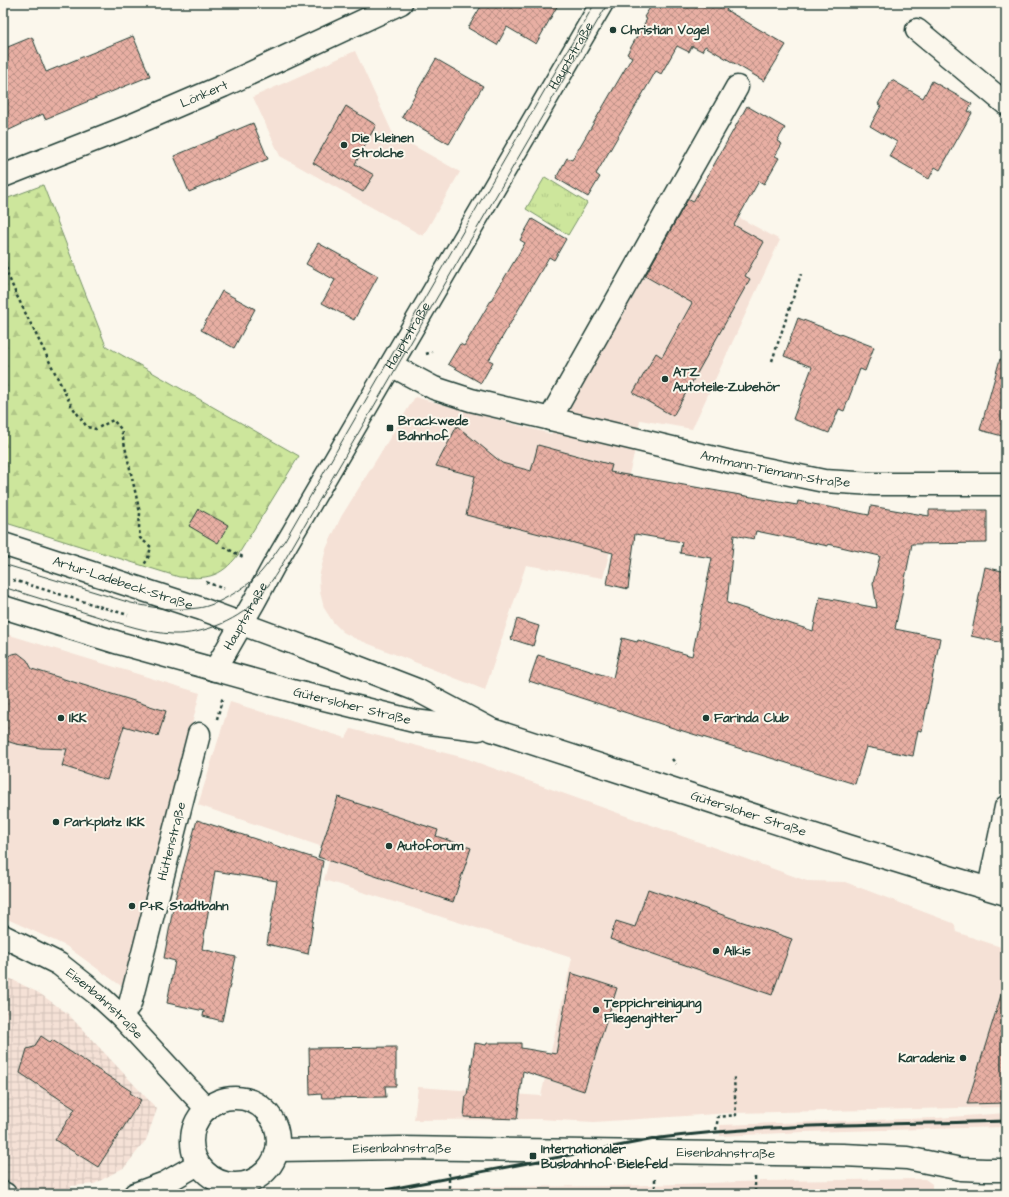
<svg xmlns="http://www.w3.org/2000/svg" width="1009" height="1197" font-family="'Architects Daughter',sans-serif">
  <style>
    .built { fill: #f5e1d6 }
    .industrial { fill: url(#industrial-grid) }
    .forest { fill: url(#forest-firs); stroke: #769268 }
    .park { fill: url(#park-tufts); stroke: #769268 }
    .building { fill: url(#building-cross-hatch); stroke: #1f3d34; fill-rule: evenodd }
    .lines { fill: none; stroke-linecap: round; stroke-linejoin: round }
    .minor-casing { stroke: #1f3d34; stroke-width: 25 }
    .path { stroke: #1f3d34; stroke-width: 2.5; stroke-dasharray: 3 3; stroke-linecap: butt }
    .minor { stroke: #fbf7ec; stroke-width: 22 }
    .tram { stroke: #1f3d34; stroke-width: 1 }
    .rail { stroke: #1f3d34; stroke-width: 3 }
    .poi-dot { fill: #1f3d34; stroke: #fbf7ec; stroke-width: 1.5 }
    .labels { text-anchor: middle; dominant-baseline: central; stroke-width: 4; stroke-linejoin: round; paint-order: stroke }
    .poi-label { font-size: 13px; font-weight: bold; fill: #1f3d34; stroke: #fbf7ec; text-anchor: start }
    .street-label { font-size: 13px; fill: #1f3d34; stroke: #fbf7ec }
  </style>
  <defs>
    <pattern id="industrial-grid" width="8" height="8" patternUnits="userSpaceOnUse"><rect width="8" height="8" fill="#f5e1d6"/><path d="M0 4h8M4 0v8" fill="none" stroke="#d2c2b8"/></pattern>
    <pattern id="forest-firs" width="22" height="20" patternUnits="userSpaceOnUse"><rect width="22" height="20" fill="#cde69c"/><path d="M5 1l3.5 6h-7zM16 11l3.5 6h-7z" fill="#b0c687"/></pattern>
    <pattern id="park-tufts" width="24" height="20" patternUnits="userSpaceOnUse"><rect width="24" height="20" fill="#cde69c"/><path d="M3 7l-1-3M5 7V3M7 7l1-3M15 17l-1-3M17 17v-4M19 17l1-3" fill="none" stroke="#b0c687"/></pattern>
    <pattern id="building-cross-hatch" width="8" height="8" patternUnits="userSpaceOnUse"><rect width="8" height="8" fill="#e8afa3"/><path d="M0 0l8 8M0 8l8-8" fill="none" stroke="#bb9086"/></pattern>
  </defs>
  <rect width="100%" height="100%" fill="#fbf7ec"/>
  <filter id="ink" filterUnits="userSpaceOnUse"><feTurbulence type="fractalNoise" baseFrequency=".025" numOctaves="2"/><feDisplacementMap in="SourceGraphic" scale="8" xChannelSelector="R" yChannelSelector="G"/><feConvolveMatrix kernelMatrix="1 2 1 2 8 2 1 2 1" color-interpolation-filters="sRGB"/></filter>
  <g filter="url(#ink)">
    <path class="built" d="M355,51L393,134L460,172L423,236L280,156L253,97Z
      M687,189L780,240L692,429L640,420L634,454L603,578L526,565L485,690L354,638L343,632L333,622L324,608L320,592L319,577L326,549L341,517L415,397L551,434Z
      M3,633L200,693L124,988L66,946L3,917Z
      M230,702L346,738L351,729L465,758L807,881L845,882L953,923L955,925L956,932L1001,947L1006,942V1107L731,1113L594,1122L539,1119L414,1120L418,1087L541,1096L572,958L324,880L332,850L198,805Z
      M1006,1113V1127L803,1132L720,1136V1125L937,1118Z
      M925,1179L932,1184V1194H408L444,1187L620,1186L768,1181Z"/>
    <path class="industrial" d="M3,975L39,993L67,1013L157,1109L146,1140L125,1167L94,1184L71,1186V1194H3Z"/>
    <path class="forest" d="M43,185L106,346L299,456L238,555C220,578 207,579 179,577L3,522V200Z"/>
    <path class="park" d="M545,177L587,203L568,235L526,209Z"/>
    <path class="building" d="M483,3H559L536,44L507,27L497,45L468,28Z
      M653,3H731L726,10L786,45L764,81L705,46L702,51L692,46L689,52L677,46L661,74L656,71L596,174L600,177L588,197L556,178L567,158L572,160L632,57L627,54L647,19L644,17Z
      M133,36L150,76L45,119L43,114L3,133V49L32,37L46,72Z
      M436,59L483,86L449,144L402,117Z
      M892,80L923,98L932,81L972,104L968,111L972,113L940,170L935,167L929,179L889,156L897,142L870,126L881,106L878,104Z
      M346,106L376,125L355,164L374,175L363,192L313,163Z
      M747,106L785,128L777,141L782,144L775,156L779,158L764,184L759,181L734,225L764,242L745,276L750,279L673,416L633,393L656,353L662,357L692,303L645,276L688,199L693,202Z
      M253,123L268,159L189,192L174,156Z
      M532,219L566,239L554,260L549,257L489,360L493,362L481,383L448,364L460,344L464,346L509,270L525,243L520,240Z
      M318,243L378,276L354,320L322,303L335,280L306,264Z
      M222,291L255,309L234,348L201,330Z
      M798,318L874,347L865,371L860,369L844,411L839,409L829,433L793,419L812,367L784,356Z
      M1000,359L1006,360V437L980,430Z
      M457,426L502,463L531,471L538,445L612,465L610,472L797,505L798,501L869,515L871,506L929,516V510H987V543L912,544L895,629L940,638L922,731L918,730L913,756L866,747L855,784L670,727L529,681L538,655L613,678L622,638L637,642L638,640L692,656L712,558L680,553L682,542L635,534L628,589L607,584L613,553L466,515L475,476L436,466ZM756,531L828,546V544L880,556L873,583L877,608L820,597L813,631L727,603L734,535L754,539Z
      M199,509L228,525L218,543L189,526Z
      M985,567L1006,572V631L1003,643L971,636Z
      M517,619L539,626L533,646L511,639Z
      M18,653L27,660L32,669L166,711L158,736L124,726L107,780L62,766L67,749L41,748L16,744L3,740V659L12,654Z
      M338,797L438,830L436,836L471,848L453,902L318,857Z
      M197,820L323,861L308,954L267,944L277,881L215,871L202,949L236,957L222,1021L203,1016L204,1011L167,1003L175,961L164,958L174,903Z
      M648,889L792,939L772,995L610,939L616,921L635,927Z
      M571,973L617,988L584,1091L523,1071L517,1119L464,1117L466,1095H467L475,1043L486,1045L487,1043H521V1048L556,1054Z
      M1002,992L1006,993V1103L967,1104Z
      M41,1036L50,1042L52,1040L131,1091L130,1093L141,1100L98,1167L55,1140L75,1109L20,1073L27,1049L34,1047Z
      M396,1047V1086H385L386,1097L322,1098L321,1094L310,1095L309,1048Z"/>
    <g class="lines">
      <g class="minor-casing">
        <g id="minor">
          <path d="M917,30L1006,104"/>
          <path id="s1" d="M3,176L130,126L223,86L401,3"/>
          <path id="s2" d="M391,365L434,388L471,400L731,462L824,481L874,484H1006"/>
          <path d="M550,419L737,87"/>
          <path id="s3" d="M3,544L199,608L342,661L417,690L492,730L848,846L939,874L1006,894"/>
          <path id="s4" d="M3,607L119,643L296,692L414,721L479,729"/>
          <path id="s5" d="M215,670L254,602L273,567L602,3"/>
          <path d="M989,888L1006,807"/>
          <path id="s6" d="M3,936L59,964L97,994L121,1016L207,1109"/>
          <path id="s7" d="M121,1016L130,1004L199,734"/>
          <circle cx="235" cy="1141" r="43"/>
          <path id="s8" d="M277,1150L400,1148L843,1155L907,1158L961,1169L985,1170H1006"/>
          <path d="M3,1193L5,1194"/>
          <path d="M135,1194L165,1183L198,1164"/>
        </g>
      </g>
      <path class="path" d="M3,250L8,275L16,294L71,405L87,427L96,429L113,420L121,429L140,513L139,528L140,538L151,547L148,558L144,565
        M426,354L432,352
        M772,361L801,274
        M224,547L245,558
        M13,580L128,615
        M206,582L224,589
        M217,719L223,696
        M672,759L676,764
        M716,1130L718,1117L736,1115L734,1077
        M449,1173V1194
        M755,1177V1194
        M655,1194V1176"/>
      <use href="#minor" class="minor"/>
      <path class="tram" d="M3,564L131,603C153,608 176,611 198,608C217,606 249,586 261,572C270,562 277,550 285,540L595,3
        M3,587C35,597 67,607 99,617C124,624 148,633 173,634C203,635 242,619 260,596C271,583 279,570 287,556L608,3"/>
      <path class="rail" d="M364,1194L660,1138C774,1123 891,1125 1006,1121"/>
    </g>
  </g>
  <g class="poi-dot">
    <circle cx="613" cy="30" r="4"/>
    <circle cx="344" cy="145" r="4"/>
    <circle cx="665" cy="379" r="4"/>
    <rect x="386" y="424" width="8" height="8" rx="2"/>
    <circle cx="61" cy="718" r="4"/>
    <circle cx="706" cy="718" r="4"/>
    <circle cx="56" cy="822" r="4"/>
    <circle cx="389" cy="846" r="4"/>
    <circle cx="132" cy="906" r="4"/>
    <circle cx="716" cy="951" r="4"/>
    <circle cx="596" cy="1010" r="4"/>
    <circle cx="963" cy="1058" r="4"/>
    <rect x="529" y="1152" width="8" height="8" rx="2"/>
  </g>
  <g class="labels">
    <g class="poi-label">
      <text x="621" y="30">Christian Vogel</text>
      <text x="352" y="138">Die kleinen<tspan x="352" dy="15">Strolche</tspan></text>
      <text x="673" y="372">ATZ<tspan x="673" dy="15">Autoteile-Zubehör</tspan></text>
      <text x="398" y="421">Brackwede<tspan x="398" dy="15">Bahnhof</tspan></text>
      <text x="69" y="718">IKK</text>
      <text x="714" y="718">Farinda Club</text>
      <text x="64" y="822">Parkplatz IKK</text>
      <text x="397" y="846">Autoforum</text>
      <text x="140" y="906">P+R Stadtbahn</text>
      <text x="724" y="951">Alkis</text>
      <text x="604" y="1003">Teppichreinigung<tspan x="604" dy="15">Fliegengitter</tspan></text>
      <text x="955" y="1058" text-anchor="end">Karadeniz</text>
      <text x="541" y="1149">Internationaler<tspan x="541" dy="15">Busbahnhof Bielefeld</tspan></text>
    </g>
    <g class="street-label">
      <text stroke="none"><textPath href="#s5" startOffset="710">Hauptstraße</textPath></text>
      <text stroke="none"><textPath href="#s1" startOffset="217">Lönkert</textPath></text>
      <text stroke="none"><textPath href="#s5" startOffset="386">Hauptstraße</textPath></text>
      <text stroke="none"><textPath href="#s2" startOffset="400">Amtmann-Tiemann-Straße</textPath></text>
      <text stroke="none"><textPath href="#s3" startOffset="126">Artur-Ladebeck-Straße</textPath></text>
      <text stroke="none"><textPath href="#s5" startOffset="62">Hauptstraße</textPath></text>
      <text stroke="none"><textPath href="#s4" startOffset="363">Gütersloher Straße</textPath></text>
      <text stroke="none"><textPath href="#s3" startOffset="794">Gütersloher Straße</textPath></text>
      <text stroke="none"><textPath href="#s7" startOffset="183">Hüttenstraße</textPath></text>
      <text stroke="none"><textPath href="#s6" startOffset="123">Eisenbahnstraße</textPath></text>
      <text stroke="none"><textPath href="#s8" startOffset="125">Eisenbahnstraße</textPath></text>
      <text stroke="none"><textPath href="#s8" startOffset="449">Eisenbahnstraße</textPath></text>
    </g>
  </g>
  <rect width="1009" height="1197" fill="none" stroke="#fbf7ec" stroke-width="16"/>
  <rect x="8" y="8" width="993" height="1181" fill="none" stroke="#1f3d34" stroke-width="1.5" filter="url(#ink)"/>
</svg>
